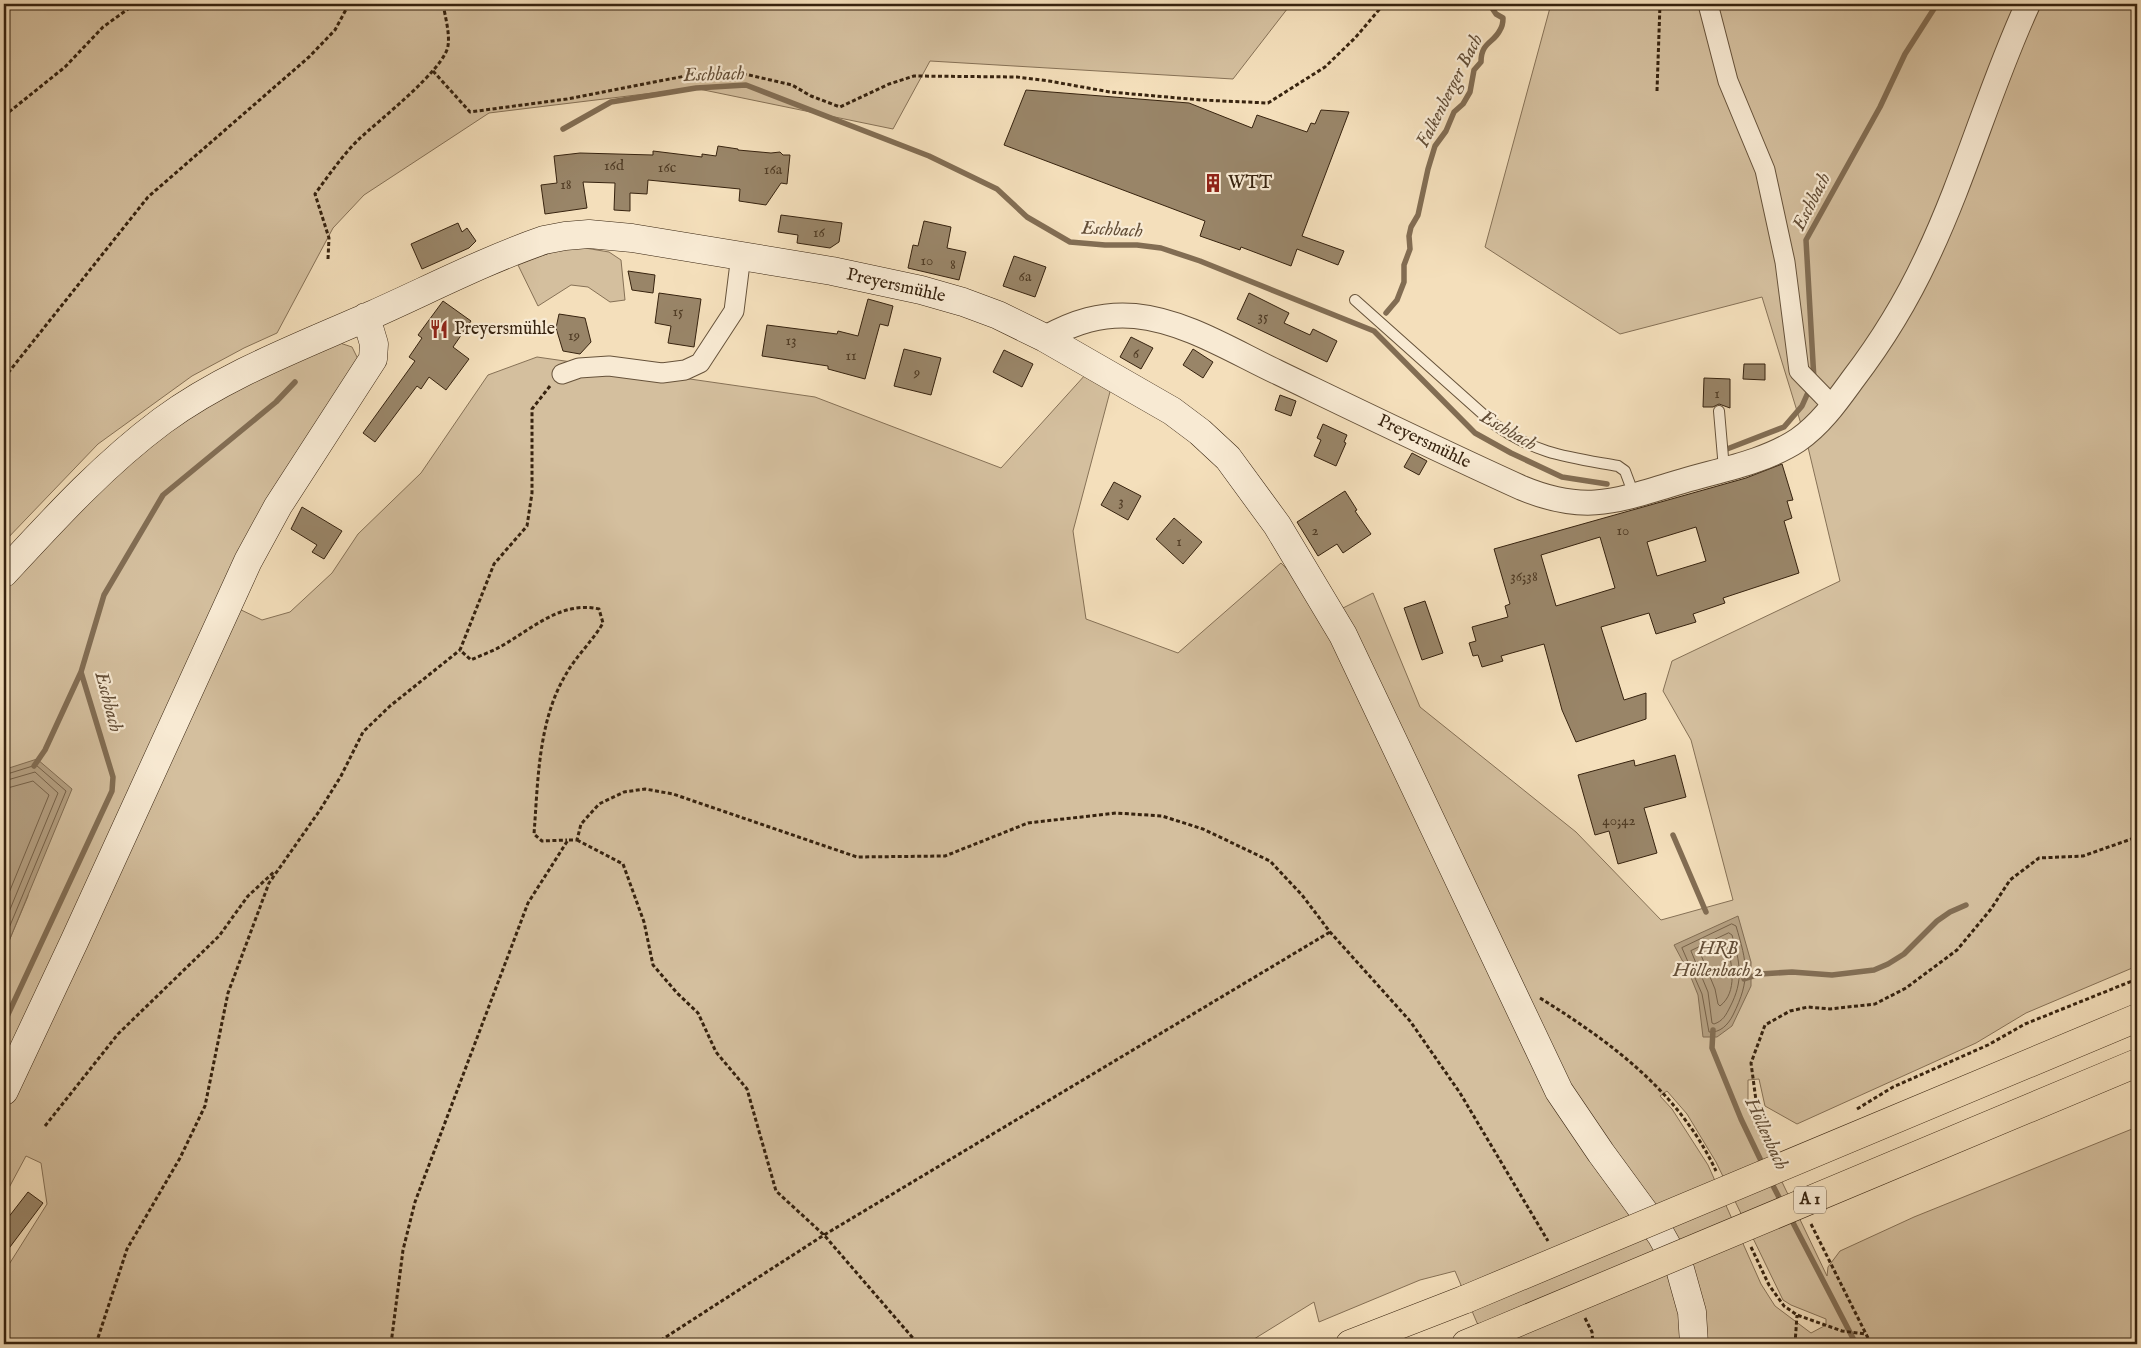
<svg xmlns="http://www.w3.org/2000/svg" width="2141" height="1348" font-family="'IM FELL English',serif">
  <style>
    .green { fill: #d4bf9e; stroke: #867156; fill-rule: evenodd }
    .water { fill: #b49f81; stroke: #826d53 }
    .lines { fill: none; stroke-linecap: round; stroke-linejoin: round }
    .shore { stroke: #766148; stroke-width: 1 }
    .stream { stroke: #826d53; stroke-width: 5.5 }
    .building { fill: #998568; stroke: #37230f; fill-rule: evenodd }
    .service-casing { stroke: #66523a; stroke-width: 12 }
    .minor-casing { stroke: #66523a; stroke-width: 21 }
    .tertiary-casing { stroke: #66523a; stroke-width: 26 }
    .secondary-casing { stroke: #37230f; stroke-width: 29 }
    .motorway-casing { stroke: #37230f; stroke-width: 29 }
    .path { stroke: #37230f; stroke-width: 3; stroke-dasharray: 4 2.5; stroke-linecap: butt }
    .service { stroke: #f8ead3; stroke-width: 10 }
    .minor { stroke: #f8ead3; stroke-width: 19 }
    .tertiary { stroke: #f8ead3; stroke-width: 24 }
    .secondary { stroke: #f8ead3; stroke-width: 28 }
    .motorway { stroke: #f4dfbb; stroke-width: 28 }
    .motorway-bridge-casing { stroke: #37230f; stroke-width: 29; stroke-linecap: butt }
    .motorway-bridge { stroke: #f4dfbb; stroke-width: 28 }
    .labels { text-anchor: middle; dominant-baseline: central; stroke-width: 4.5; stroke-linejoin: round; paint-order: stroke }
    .number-label { font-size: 15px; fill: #503c25 }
    .shield { fill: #f8ead3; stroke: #715f4a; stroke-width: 1 }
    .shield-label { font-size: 16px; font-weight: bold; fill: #37230f }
    .poi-label { font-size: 18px; fill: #37230f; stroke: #f8ead3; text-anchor: start }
    .street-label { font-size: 18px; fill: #37230f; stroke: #f8ead3 }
    .water-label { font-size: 19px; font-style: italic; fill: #634e37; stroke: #f8ead3 }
  </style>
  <rect width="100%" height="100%" fill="#f4dfbb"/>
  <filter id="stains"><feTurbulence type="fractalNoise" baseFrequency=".004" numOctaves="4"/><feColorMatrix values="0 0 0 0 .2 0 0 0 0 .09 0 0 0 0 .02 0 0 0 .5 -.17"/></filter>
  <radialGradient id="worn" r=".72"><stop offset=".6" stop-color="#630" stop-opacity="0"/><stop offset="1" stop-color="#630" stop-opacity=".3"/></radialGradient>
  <path class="green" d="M4,4H1291L1233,79L930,61L893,129L694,88L489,113L364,195L333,228L277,333L244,348L192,376L98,444L4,542Z
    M1551,4H2018L1912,271L1832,395L1801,424L1762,297L1620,334L1485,247Z
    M2039,4H2137V966L2026,1013L1976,1043L1797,1124L1765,1106L1759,1079L1748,1080V1103L1761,1138L1827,1276L1828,1267L1840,1251L1914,1217L2137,1127V1344H1486L1455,1271L1420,1280L1319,1322L1314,1302L1246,1344H4V1269L8,1266L47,1204L41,1163L26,1156L4,1197V1107L235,607L262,620L290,612L332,573L358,534L421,473L488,375L537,357L815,397L1001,468L1086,374L1111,388L1073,531L1086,619L1178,653L1281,563L1313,596L1654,1247L1677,1297L1702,1310L1573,1092L1341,609L1373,593L1420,707L1576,832L1661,920L1733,900L1691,740L1663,691L1672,661L1840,581L1807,443L1854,395ZM1667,1091L1687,1114L1716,1162L1783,1300L1791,1305L1826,1319V1325L1811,1333L1775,1306L1761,1284L1708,1165L1672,1109L1660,1096Z
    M585,248L609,252L621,260L625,300L610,302L588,287L571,285L538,306L518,265L560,249Z
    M340,343L352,347L358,359L4,1072V953L28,896L6,769L4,772V590C53,538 101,483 158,440C210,401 269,374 327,346Z"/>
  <path class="water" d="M37,759L72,789L4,953V772L6,769Z
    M1738,916L1751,962V986L1732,1026L1717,1037H1703L1698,995L1690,975L1674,945Z"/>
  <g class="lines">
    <path class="shore" d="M4,775L36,765L66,791L4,940
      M4,781L35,772L58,793L4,924
      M4,789L33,781L49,795L4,905
      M1732,924L1736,926C1747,963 1751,979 1733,1015C1728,1025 1720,1033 1709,1032L1702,994L1682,948Z
      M1729,933L1732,935C1740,963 1744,980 1730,1007C1726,1015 1723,1021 1714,1024L1712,1023L1708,992L1691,951Z
      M1724,943L1727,945C1732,964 1738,992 1720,1006L1718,1004L1715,989L1701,955Z"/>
    <path class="stream" d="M563,129L611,102L696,88L746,85L929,156L997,189L1027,217L1070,242L1105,245H1137L1161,248L1200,261L1374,331L1475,433L1511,453L1562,477L1607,484
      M1386,313L1397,300L1404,282V265L1410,249L1409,236L1411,227L1418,215L1428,169L1435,146L1446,131L1454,112L1463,104L1470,92L1474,70L1481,62C1481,42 1494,43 1500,30C1502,27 1503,21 1503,18L1496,14L1492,8L1496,4
      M1814,380L1806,240L1880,107L1905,54L1937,4
      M1727,449L1784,427L1802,406L1810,388
      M34,766L45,750L81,672
      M1673,835L1706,912
      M1744,979L1760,974L1792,972L1832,975L1874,970L1888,964L1904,954L1937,921L1950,912L1966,905
      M4,1023L112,791L113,777L81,672L104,595L163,495L276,402L295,382
      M1713,1030L1712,1048L1741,1119L1764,1167
      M1770,1180L1782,1203
      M1790,1217L1856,1344"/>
  </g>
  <path class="building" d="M1026,90L1189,103L1252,128L1257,115L1307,132L1311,123L1315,124L1321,110L1349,112L1302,236L1344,251L1338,265L1297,249L1291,266L1241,247L1240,250L1200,236L1205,221L1004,145Z
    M718,146L738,149V150L771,153L780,152L783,155H790L787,184L781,183L766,205L739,201L740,189L648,180L647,194L630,193V211L614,210L615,183L583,182L587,208L545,214L541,185L557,183L554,156L580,153L653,155V151L702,157V154L716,156Z
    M781,215L842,223L839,242L830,248L797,243L798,235L778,232Z
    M924,221L951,227L947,248L966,252L959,280L908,268L913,245L918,246Z
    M458,223L462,232L467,228L476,241L469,248L422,269L411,244Z
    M1014,256L1046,267L1035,297L1003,286Z
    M628,271L655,275L653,293L632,290Z
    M659,293L701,299L694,347L668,343L671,326L655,323Z
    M1249,293L1289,313L1284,323L1310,335L1313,329L1337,341L1327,362L1237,319Z
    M868,299L893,306L888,326L880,324L865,379L828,369V366L762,356L767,325L837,334L838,331L858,336Z
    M443,301L471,321L453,347L469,359L446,390L429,377L421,389L417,386L375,442L363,433L415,361L409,357L422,338L418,335Z
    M559,314L585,318L591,342L580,354L563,351L556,328Z
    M1131,337L1153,348L1141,369L1120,357Z
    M904,349L941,358L931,395L894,386Z
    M1193,349L1213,362L1203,378L1183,365Z
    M1004,350L1033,364L1022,387L993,372Z
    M1744,364H1765V380L1743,379Z
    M1704,378L1730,379V408L1719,404L1713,407H1703Z
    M1280,395L1296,401L1291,416L1275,410Z
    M1323,424L1347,435L1344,442L1346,443L1336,466L1314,456L1321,440L1317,438Z
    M1412,453L1427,461L1419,475L1404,467Z
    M1782,464L1793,500L1787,501L1792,518L1784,521L1799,573L1723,598L1725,603L1693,614L1696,622L1656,634L1649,613L1601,627L1624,700L1646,693V719L1576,742L1562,710L1544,644L1501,656L1503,661L1482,667L1478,655L1473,656L1469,643L1476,641L1472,627L1508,617L1505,606L1510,604L1494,549L1746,478ZM1696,527L1706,561L1657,576L1647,542ZM1600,537L1615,588L1556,606L1541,555Z
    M1114,482L1141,496L1128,520L1101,505Z
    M1345,491L1357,510L1355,511L1371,534L1343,553L1337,544L1318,556L1297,522Z
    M302,507L342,531L324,559L312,552L317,545L291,529Z
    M1174,518L1202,542L1183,564L1156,539Z
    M1425,601L1443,653L1422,660L1404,608Z
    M1675,755L1686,797L1644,808L1657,853L1618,864L1609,831L1595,835L1578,775L1634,760L1635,766Z
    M28,1192L43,1203L4,1255V1223Z"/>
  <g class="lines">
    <g class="service-casing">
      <path id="service" d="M1355,300L1494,424C1538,455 1567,457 1618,466L1625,471L1634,495
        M1719,411L1724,469"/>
    </g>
    <g class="minor-casing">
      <path id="minor" d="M1708,4L1728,81L1765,170L1785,262L1799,371L1833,406
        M562,374L579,368L609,366L662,373L685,370L700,363L734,311L741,255"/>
    </g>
    <g class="tertiary-casing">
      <path id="tertiary" d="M1045,338C1074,322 1102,313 1135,316C1186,321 1234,352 1279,373C1360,412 1440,451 1522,488C1587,515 1619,500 1683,481C1720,470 1765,462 1798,440C1821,424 1837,401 1853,379C1882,341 1907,300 1927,257C1966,175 1990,86 2028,4"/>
    </g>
    <g class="secondary-casing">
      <path id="secondary" d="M4,573C54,519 103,465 162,421C226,374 302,346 374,314C430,289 486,260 544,240L565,236L589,234L632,238L832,271L921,290L963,302L998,315L1045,338L1172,411L1200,432L1228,458L1277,525L1343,635L1559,1091L1601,1153L1661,1235L1680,1269L1692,1312L1694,1344
        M4,1091L74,942L248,561L278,506L373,359L374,344L366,317"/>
    </g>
    <g class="motorway-casing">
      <path id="motorway" d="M1350,1344L1466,1299
        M1466,1344L1483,1337"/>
    </g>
    <path class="path" d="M433,71L470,112L567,99L706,72H736L792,85L811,96L840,107L889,84L914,76L1017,77L1049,81L1110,92L1201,100L1268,103L1325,67L1355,38L1384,4
      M1657,91L1660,4
      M4,116L65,67L103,27L135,4
      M328,259L329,238L315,194C329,175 342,156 358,140C378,121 444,70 448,46C450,33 445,16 443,4
      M4,378L148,197L309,57L335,30L349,4
      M550,386L532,409V493L527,526L494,564L460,650L471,660C479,656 488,653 496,649C529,632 559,600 599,609L603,623C592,642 575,657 565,676C538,722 538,782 534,834L542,841L567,840
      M577,840L623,864L644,922L653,965L677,993L698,1013L716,1052L747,1089L776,1191L824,1235L918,1344
      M1540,998C1611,1042 1680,1093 1716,1171
      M1857,1109L1893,1087L1988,1045L2025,1024L2137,979
      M45,1126L118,1034L219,936L248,896L275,871
      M1772,1147L1757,1108L1751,1063L1765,1025L1790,1011L1808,1007L1830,1009L1875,1004L1906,988L1957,950L1991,909L2010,880L2039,858L2083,856L2137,837
      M1811,1224L1871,1344
      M1751,1247L1769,1285L1784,1306L1797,1315L1842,1331L1866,1334
      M1585,1318L1592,1332L1593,1344
      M96,1344L127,1249L180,1158L205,1106L228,993L269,883L320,810L341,776L363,732L390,706L460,650
      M391,1344L403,1250L415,1202L528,903L568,840H577L581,824L599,804L624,792L645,789L673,794L857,857L945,856L1028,823L1116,813L1162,816L1203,829L1270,861L1302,895L1330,932L1410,1021L1460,1093L1548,1241
      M655,1344L824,1235L1330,932
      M1795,1344L1797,1315"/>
    <use href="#service" class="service"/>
    <use href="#minor" class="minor"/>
    <use href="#tertiary" class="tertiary"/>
    <use href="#secondary" class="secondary"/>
    <use href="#motorway" class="motorway"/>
    <g class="motorway-bridge-casing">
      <path id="motorway-bridge" d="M1466,1299L2137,1018
        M1483,1337L2137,1063"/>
    </g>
    <use href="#motorway-bridge" class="motorway-bridge"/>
  </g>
  <defs>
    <g id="building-bare" transform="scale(1.5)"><path d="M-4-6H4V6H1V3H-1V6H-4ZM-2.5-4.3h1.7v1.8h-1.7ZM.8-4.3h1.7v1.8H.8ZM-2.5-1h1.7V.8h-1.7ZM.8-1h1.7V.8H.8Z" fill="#8f2418" stroke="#f8ead3" stroke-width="2.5" paint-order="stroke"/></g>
    <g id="restaurant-bare" transform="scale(1.5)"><path d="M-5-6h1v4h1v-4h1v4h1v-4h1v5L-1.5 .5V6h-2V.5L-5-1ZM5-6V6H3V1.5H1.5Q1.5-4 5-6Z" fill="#8f2418" stroke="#f8ead3" stroke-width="2.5" paint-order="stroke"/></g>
  </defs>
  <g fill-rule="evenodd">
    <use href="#building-bare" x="1213" y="183"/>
    <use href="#restaurant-bare" x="439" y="329"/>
  </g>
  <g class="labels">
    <g class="number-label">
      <text x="614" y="165">16d</text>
      <text x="667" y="167">16c</text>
      <text x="773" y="169">16a</text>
      <text x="566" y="184">18</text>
      <text x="819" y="232">16</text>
      <text x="927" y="260">10</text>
      <text x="953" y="264">8</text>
      <text x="1025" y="276">6a</text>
      <text x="678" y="311">15</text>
      <text x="1263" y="316">35</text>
      <text x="574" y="335">19</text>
      <text x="791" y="340">13</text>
      <text x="1136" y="353">6</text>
      <text x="851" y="355">11</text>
      <text x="917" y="372">9</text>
      <text x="1717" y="393">1</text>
      <text x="1121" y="501">3</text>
      <text x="1315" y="530">2</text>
      <text x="1623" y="530">10</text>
      <text x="1179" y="541">1</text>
      <text x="1524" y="576">36;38</text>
      <text x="1619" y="820">40;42</text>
    </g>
    <rect class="shield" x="1794" y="1186.5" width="32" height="27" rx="4"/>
    <g class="shield-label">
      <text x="1810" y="1200">A 1</text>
    </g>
    <g class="poi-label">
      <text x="1228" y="183">WTT</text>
      <text x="454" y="329">Preyersmühle</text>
    </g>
    <g class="street-label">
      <text transform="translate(896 286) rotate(13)">Preyersmühle</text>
      <text transform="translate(1424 442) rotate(26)">Preyersmühle</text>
    </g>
    <g class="water-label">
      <text transform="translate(714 75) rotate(-2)">Eschbach</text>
      <text transform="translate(1450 91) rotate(-63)">Falkenberger Bach</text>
      <text transform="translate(1812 202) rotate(-63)">Eschbach</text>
      <text transform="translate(1112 230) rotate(3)">Eschbach</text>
      <text transform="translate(1508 431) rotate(30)">Eschbach</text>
      <text transform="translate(108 702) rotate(75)">Eschbach</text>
      <text x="1718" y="949">HRB<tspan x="1718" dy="22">Höllenbach 2</tspan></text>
      <text transform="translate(1766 1134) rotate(65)">Höllenbach</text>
    </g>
  </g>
  <rect width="2141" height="1348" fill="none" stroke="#f4dfbb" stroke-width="20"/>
  <rect x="5" y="5" width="2131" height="1338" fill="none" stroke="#37230f" stroke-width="2.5"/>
  <rect x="10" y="10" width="2121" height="1328" fill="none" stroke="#37230f"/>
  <rect width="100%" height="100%" filter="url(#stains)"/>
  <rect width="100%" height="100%" fill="url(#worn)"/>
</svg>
